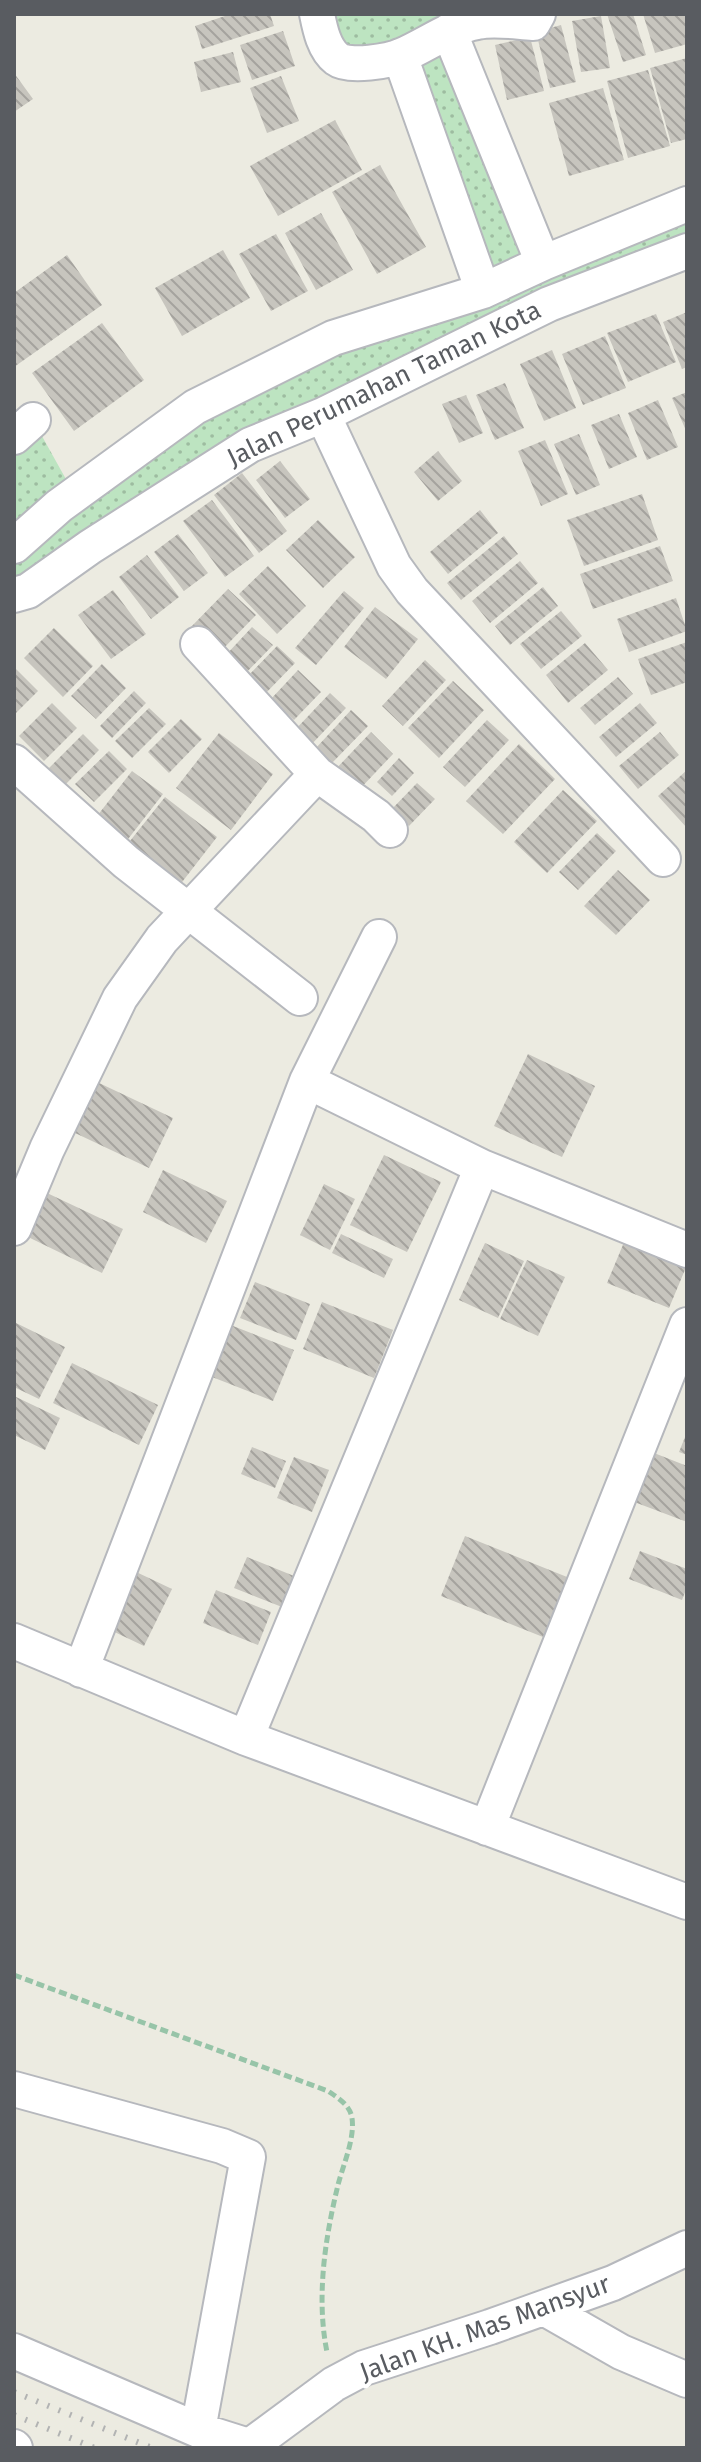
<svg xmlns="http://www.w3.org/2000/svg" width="701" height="2462" font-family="'Fira Sans',sans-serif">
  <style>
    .grass { fill: url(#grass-dots) }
    .building { fill: url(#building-back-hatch) }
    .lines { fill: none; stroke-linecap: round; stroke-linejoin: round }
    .street-casing { stroke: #b6b8bd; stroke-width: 38 }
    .path { stroke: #97c4a8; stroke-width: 5; stroke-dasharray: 8 4; stroke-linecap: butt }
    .street { stroke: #fff; stroke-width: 34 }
    .rail { stroke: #b2b3b3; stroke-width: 6; stroke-dasharray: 2 10; stroke-linecap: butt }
    .labels { text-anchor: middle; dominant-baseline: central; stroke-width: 8; stroke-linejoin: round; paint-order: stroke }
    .street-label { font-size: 26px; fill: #595c61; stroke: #fff }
  </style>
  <defs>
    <pattern id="grass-dots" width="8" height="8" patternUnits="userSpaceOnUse" patternTransform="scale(2)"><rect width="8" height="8" fill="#bde4c1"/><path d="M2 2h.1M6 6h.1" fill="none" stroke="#9dbca0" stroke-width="1.8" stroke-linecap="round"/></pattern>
    <pattern id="building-back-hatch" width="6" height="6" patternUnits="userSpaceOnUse" patternTransform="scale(2)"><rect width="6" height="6" fill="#c7c5be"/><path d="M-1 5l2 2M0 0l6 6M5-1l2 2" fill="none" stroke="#a5a39e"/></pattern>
  </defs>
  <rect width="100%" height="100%" fill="#ecebe1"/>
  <path class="grass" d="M317,14H466L449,31L543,262L687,204V251L323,415L14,595V437L33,420L72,490L178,419L483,291L400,57L351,64Z"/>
  <path class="building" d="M231,14H270L274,26L202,49L195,26Z
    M607,14H633L646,55L623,62Z
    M643,14H687V44L655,53Z
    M601,16L610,68L581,72L572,21Z
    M561,25L576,82L550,88L536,32Z
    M283,31L295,66L252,80L240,45Z
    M530,37L544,91L507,100L495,45Z
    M233,52L241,82L201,92L194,62Z
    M687,58V139L671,143L650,68Z
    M648,70L670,146L628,158L607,81Z
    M14,73L33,99L14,112Z
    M281,76L299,121L267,133L250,88Z
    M603,88L624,160L569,176L549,103Z
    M335,120L362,170L278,216L250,166Z
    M380,165L426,247L377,274L332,192Z
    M321,213L353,270L316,290L285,233Z
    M276,234L308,291L271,311L239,254Z
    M223,250L250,298L182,336L155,288Z
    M67,255L102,305L14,367V293Z
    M687,312V367L682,369L663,322Z
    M656,314L676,362L628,382L607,333Z
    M102,323L144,380L74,431L32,373Z
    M605,336L626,388L583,405L562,354Z
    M552,350L576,408L544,421L520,364Z
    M505,383L524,428L495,440L476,395Z
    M687,392V433L672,398Z
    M466,395L483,433L459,443L442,404Z
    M658,400L678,447L647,460L628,413Z
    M619,414L637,457L609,469L591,425Z
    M579,434L600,485L576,495L554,444Z
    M545,440L568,494L541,506L518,451Z
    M438,451L462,481L438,501L414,472Z
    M280,461L310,499L285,518L256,480Z
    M242,473L287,531L259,553L214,495Z
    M642,494L658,540L584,566L567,520Z
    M212,500L254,556L225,577L183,521Z
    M480,510L498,533L448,574L430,552Z
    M318,520L355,557L323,588L286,550Z
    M178,534L208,573L184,591L154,552Z
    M504,536L518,554L461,600L447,583Z
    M660,546L673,581L593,609L580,574Z
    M147,555L179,597L151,619L119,577Z
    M520,561L538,583L490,623L472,601Z
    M268,566L306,606L277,634L239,594Z
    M543,587L558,606L510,645L495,626Z
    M228,589L256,615L219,653L191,627Z
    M113,590L146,634L111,659L78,615Z
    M344,591L364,608L316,665L295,648Z
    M676,598L687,631L629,652L617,619Z
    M375,607L418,639L386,679L344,647Z
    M561,611L582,636L541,669L520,644Z
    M252,627L273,645L245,674L225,656Z
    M54,628L93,666L63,697L24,658Z
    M687,642V682L651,695L638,659Z
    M585,643L608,670L568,703L546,675Z
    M277,646L295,663L264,695L246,678Z
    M425,660L446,680L403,726L382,706Z
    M102,664L126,688L96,719L71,696Z
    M14,667L38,691L14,715Z
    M298,670L321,692L294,720L271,699Z
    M618,677L633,694L595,725L580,708Z
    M453,681L484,710L439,758L408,728Z
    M134,691L146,703L112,738L100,726Z
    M330,693L346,708L310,746L294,731Z
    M52,703L77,728L44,761L19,736Z
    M640,703L657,723L616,757L599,737Z
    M149,708L166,724L132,758L115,741Z
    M351,710L368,726L332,763L316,748Z
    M181,719L202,739L169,773L148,752Z
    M487,720L509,740L465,787L443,767Z
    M371,732L393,754L356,793L333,772Z
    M660,732L679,755L638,789L619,766Z
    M219,733L273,774L231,830L176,788Z
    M83,734L99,750L66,784L49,768Z
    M519,744L555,779L503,834L466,801Z
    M109,751L127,769L94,802L75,784Z
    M399,758L414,773L392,796L377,782Z
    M687,770V828L658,796Z
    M132,771L163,794L125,843L94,820Z
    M417,783L435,799L409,826L391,810Z
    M563,790L597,821L547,873L514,842Z
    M165,797L217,837L179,886L126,846Z
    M597,833L616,851L578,890L559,872Z
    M618,870L650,900L616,935L584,906Z
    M528,1054L595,1086L562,1157L494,1126Z
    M97,1082L173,1118L149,1168L73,1132Z
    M384,1155L441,1182L407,1252L350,1225Z
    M163,1170L227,1201L206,1243L143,1212Z
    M324,1184L355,1199L330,1250L300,1235Z
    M47,1193L123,1229L102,1273L26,1236Z
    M341,1234L393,1259L384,1278L332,1253Z
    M625,1240L687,1265L669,1308L607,1283Z
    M485,1243L524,1261L498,1318L459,1300Z
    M527,1260L565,1277L538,1336L500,1319Z
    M255,1282L310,1304L296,1340L240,1318Z
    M322,1302L393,1330L374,1378L303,1349Z
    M14,1322L65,1347L39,1399L14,1387Z
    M228,1324L294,1350L273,1401L207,1375Z
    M72,1363L158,1405L139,1445L53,1403Z
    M14,1396L60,1418L45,1450L14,1435Z
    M687,1432V1455L679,1452Z
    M252,1447L286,1461L275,1488L241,1474Z
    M649,1451L687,1466V1522L629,1500Z
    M294,1457L329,1470L312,1512L277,1498Z
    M465,1536L572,1579L548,1639L441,1596Z
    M640,1551L687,1569V1587L682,1600L629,1579Z
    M247,1557L294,1576L282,1607L234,1588Z
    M132,1570L172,1589L144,1646L104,1627Z
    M216,1590L271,1612L258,1645L203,1623Z"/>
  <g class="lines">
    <g class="street-casing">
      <path id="street" d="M317,14C320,29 324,49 337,59C349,68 390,61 403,55C428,44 450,27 477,22C494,18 516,22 533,23L538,14
        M449,31L543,263
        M400,56L483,291
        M323,415L394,566L412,591L663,859
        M14,437L33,420
        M14,546L59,506L195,407L333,338L483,291L543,263L687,204
        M14,595L28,591L90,547L250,445L323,415L549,304L687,251
        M198,644L317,774L376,816L390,830
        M14,762L126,862L300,998
        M307,1081L482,1167L687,1250
        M14,1228L47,1149L120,998L162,939L317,774
        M14,1641L246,1738L687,1902
        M81,1670L307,1081L379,937
        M246,1738L482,1167
        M487,1828L687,1325
        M14,2089L222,2146L248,2157L198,2430
        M544,2308L621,2352L687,2380
        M14,2351L198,2430L255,2448
        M250,2446L334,2384L364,2368L490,2327L613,2283L687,2248
        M14,2447L15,2448"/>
    </g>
    <path class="path" d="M14,1975L328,2091C338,2098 350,2105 352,2118C355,2139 343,2165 338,2185C325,2238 316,2298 327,2352"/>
    <use href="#street" class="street"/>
    <path class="rail" d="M14,2392L152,2448
      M14,2415L95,2448"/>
  </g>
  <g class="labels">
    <g class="street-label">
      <text transform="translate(384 384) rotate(-26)">Jalan Perumahan Taman Kota</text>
      <text transform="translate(485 2328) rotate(-20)">Jalan KH. Mas Mansyur</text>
    </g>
  </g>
  <rect width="701" height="2462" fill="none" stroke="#595c61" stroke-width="32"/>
</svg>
